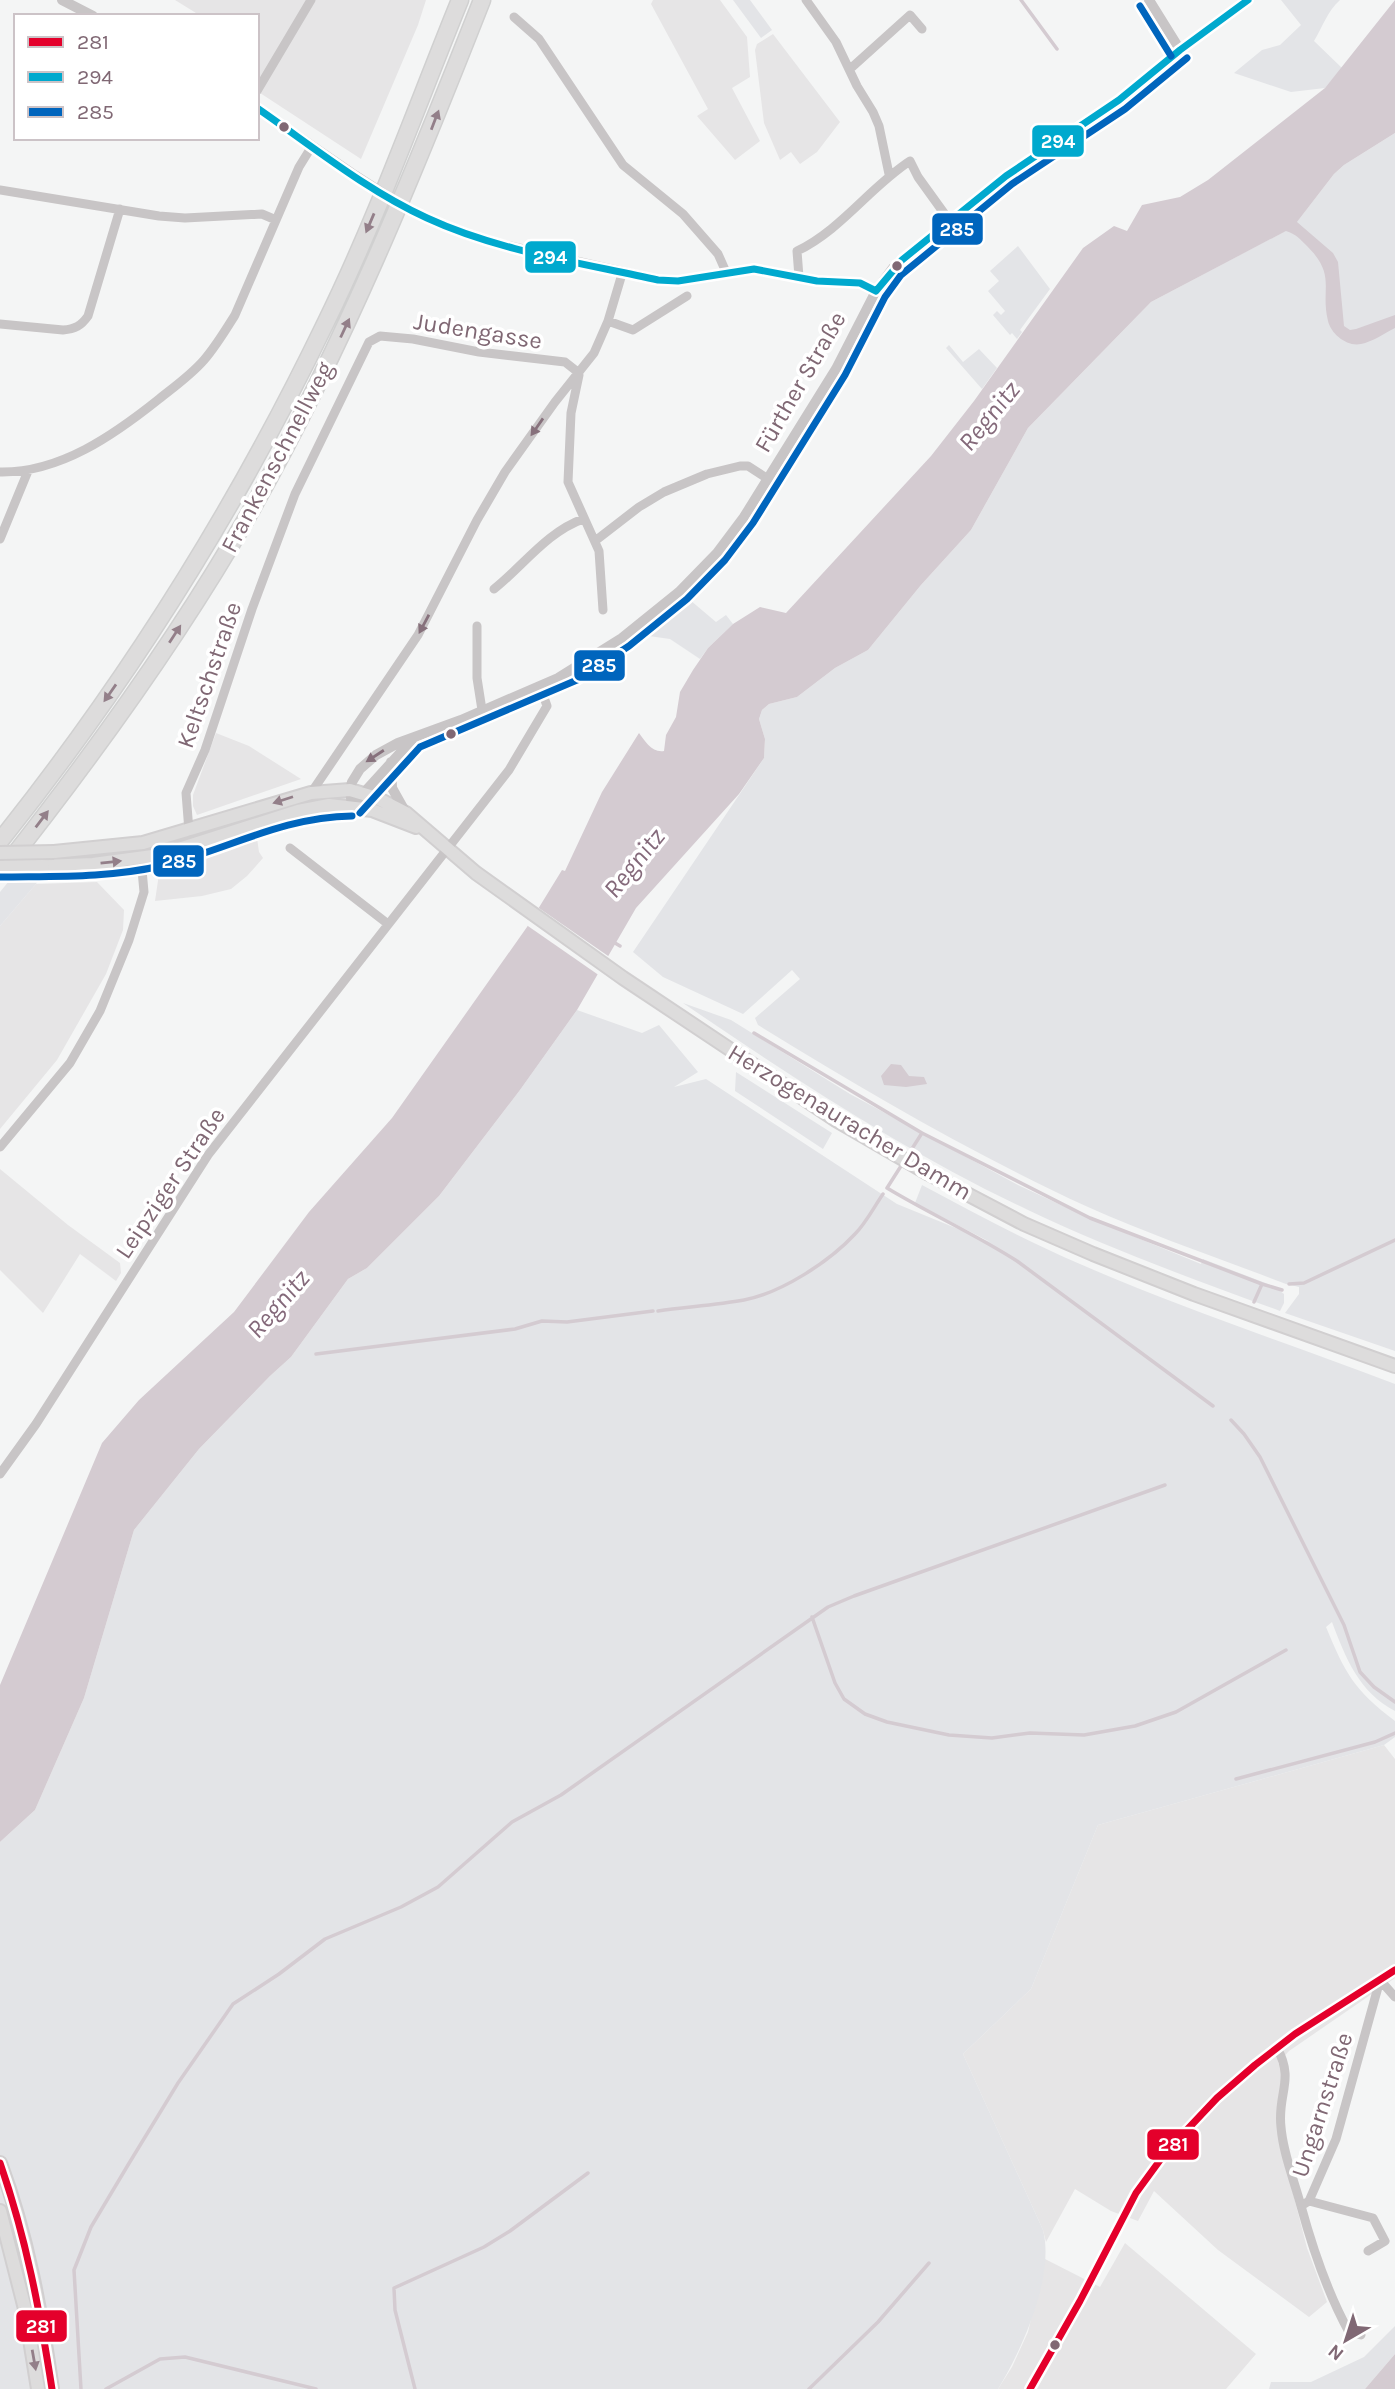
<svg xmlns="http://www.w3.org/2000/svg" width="1395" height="2389" font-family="Karla,sans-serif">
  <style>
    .built { fill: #e6e5e6 }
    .green { fill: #e3e4e7 }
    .water { fill: #d4cbd1 }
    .pier { fill: #f4f5f5 }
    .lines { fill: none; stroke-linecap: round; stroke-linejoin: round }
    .stream { stroke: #d4cbd1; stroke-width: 3.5 }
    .secondary-casing { stroke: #d1cfd0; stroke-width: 16 }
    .motorway-casing { stroke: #d0d0d0; stroke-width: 19 }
    .minor { stroke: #c8c5c6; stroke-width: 9 }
    .tertiary { stroke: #c8c5c6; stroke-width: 10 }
    .secondary { stroke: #dddcdc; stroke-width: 12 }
    .motorway { stroke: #dddcdc; stroke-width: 16 }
    .secondary-bridge-casing { stroke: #d1cfd0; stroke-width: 16; stroke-linecap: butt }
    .tertiary-bridge { stroke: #c8c5c6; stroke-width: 10 }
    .secondary-bridge { stroke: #dddcdc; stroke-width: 12 }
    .bus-1-casing { stroke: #fff; stroke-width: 12 }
    .bus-2-casing { stroke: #fff; stroke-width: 12 }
    .bus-3-casing { stroke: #fff; stroke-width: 12 }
    .bus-1 { stroke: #e4002b; stroke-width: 7 }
    .bus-2 { stroke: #00a9ce; stroke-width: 7 }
    .bus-3 { stroke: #0065bd; stroke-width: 7 }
    .oneway { fill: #937f89 }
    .oneway2 { fill: #87717c }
    .bus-dot { fill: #806874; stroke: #fff; stroke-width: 2.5 }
    .labels { text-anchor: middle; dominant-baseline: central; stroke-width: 7; stroke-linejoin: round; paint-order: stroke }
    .street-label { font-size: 24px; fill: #806874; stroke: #fff }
    .water-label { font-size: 26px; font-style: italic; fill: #84697a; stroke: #fff }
    .line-badge { stroke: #fff; stroke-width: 2.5 }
    .badge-label { font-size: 19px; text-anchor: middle; font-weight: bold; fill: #fff }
  </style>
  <rect width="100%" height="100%" fill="#f4f5f5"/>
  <path class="built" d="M175,0H426L418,25L361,159L257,91V16H195L196,13Z
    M653,0H720L747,37L750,77L732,88L760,141L735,160L697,116L708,109L651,4Z
    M773,34L840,122L817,152L800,164L791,152L780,160L764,123L755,50L757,44Z
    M216,733L249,746L301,779L197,815L193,806V795Z
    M257,838L259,852L263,858L247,876L231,889L202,896L155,901L159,874L166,866L241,840Z
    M97,882L124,910L123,930L106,974L57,1060L0,1129V926L36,884Z
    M0,1169L68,1225L120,1263L121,1273L116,1281L80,1254L43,1313L0,1270Z
    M1384,1745L1395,1759V1978L1289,2051L1278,2063L1282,2069L1277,2131L1307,2248L1327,2302L1309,2317L1218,2250L1154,2191L1138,2221L1111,2211L1075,2189L1046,2242L1043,2230L963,2054L1031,1989L1098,1825Z
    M1125,2243L1256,2354L1226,2389H998L1012,2367L1028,2332L1045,2259L1100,2287Z"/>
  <path class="green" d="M733,0H750L772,30L761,38Z
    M1281,0H1340C1327,12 1323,26 1314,41L1342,68L1325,88L1291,92L1234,73L1262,50L1280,45L1301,25Z
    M1395,133V1351L1285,1313L1299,1294V1287L1286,1284C1221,1259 1153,1236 1088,1207C973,1154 865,1091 758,1025L755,1018L800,979L792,970L743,1014L663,977L633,952L764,758L765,739L759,719L762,710L769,704L797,697L835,668L868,650L921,585L971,530L1028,428L1151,302L1293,227L1334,174L1344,165Z
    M1018,246L1050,289L1020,330L1022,332L1017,339L1012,333L1010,335L993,315L997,311L1001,315L1005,311L988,291L999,281L990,271Z
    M949,345L963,362L979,349L997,368L982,389L946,348Z
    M690,600L716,622L726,615L733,624L708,648L700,659L670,639L649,636Z
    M40,878L36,884L0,926V892L9,881Z
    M683,1003L731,1020L850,1094L1018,1185L1089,1218L1201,1264L1203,1259L1273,1286L1284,1294V1303L1280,1311C1195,1280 1110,1249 1028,1210C907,1153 793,1078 683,1003Z
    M577,1010L642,1033L659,1025L698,1072L674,1087L706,1079L897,1204L990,1242L915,1203L922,1185C974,1213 1026,1241 1080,1264C1183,1309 1290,1344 1395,1384V1711C1359,1692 1346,1659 1332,1622L1326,1627C1345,1673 1354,1690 1395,1721V1737L1384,1745L1098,1825L1031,1989L963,2054L1043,2230C1055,2276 1022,2350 998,2389H0V1842L35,1810L84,1698L134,1530L199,1449L270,1376L291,1357L348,1279L367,1268L439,1196L520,1090Z
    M736,1072L832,1133L823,1149L735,1091Z
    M1395,2326V2354L1365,2389H1269L1271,2382H1311L1364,2357Z"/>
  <path class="water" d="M1395,0V133L1344,165L1334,174L1297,222L1333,253L1338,262L1344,326L1350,330L1356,329L1395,315V328C1385,333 1372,342 1361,344C1347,347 1331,334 1328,321C1320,288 1337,276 1307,246C1300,239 1296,234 1286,231L1151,302L1028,428L971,530L921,585L868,650L835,668L797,697L769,704L762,710L759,719L765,739L764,758L739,794L636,908L577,1010L520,1090L439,1196L367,1268L348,1279L291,1357L270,1376L199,1449L134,1530L84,1698L35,1810L0,1842V1685L102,1443L139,1400L234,1312L309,1212L392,1118L527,927L562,870L565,871L602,792L639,733C645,741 652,753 664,751L666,735L676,717L680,692L693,670L708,648L733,624L760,607L786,613L931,456L974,401L1083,248L1114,226L1127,231L1142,205L1180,197L1208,180L1325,88Z
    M891,1064L901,1065L909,1076L924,1077L927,1084L906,1087L884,1085L881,1076Z
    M1395,2354V2389H1365Z"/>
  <path class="pier" d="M536,906L611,958L600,976L525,924Z"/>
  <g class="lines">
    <path class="stream" d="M1021,0L1057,49
      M615,943L620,946
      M754,1033L922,1133L887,1188
      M922,1133L1090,1218L1262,1284L1254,1302
      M887,1188C930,1214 975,1234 1017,1261L1213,1406
      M1262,1284L1282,1290
      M1289,1284L1304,1283L1395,1240
      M658,1311C686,1307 716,1305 744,1300C781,1293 829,1262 855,1234C866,1223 874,1207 883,1194
      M316,1354L515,1329L542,1321L567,1322L653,1311
      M1231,1420L1244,1434L1260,1457L1344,1625L1360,1672L1374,1687L1395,1702
      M812,1617L835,1683L844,1699L865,1714L887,1722L949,1735L992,1738L1030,1733L1084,1735L1135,1726L1176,1712L1286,1650
      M1236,1779L1375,1742L1395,1733
      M81,2389L74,2270L91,2227L128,2165L178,2083L233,2004L279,1974L325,1939L401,1907L438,1887L512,1822L561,1795L828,1607L854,1596L1165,1485
      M106,2389L160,2359L185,2357L316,2389
      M415,2389L395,2310L394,2288L484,2247L510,2231L588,2173
      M809,2389L878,2322L929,2263"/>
    <g class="secondary-casing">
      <path id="secondary" d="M54,852L143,843L311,793L350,790L377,798L406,813L476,873L623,978L836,1120L929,1174L1024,1224L1093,1254L1194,1294L1395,1366
        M43,866L93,864L160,855L298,811L329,805L372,810L416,827
        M0,2163C27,2235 41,2313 52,2389
        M0,2211L25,2309L38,2389"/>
    </g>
    <g class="motorway-casing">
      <path id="motorway" d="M0,841C128,681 237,507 326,322C377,218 416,108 460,0
        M0,873C92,757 180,636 253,507C344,345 414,173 482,0"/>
    </g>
    <path class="minor" d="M806,0L836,42L857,86L873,112L879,126L889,174
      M514,17L539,39L623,165L683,214L718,254L726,272
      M850,69L910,15L922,29
      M257,91L311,0
      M0,190L159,216L185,218L262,214L276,220
      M799,277L797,251C841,230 870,187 910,161L918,177L949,220
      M608,321L633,330L687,296
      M0,324L63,330C75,329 81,326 88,316L120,209
      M579,375L571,413L568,482L599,551L603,610
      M0,472C60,473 114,435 159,399C174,387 191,375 204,360C216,346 225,331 235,315L299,167L312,146
      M0,539L28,471
      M595,541L639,507L664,492L707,474L740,466H748L768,479
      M494,589C523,566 547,532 583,519
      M477,626V678L482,710
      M311,793L418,635L477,520L505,472L555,402L594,353L608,321L622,274
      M189,831L186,793L205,750L252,609L295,494L369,342L380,336L413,339L479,352L565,362L579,373
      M290,848L388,924
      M0,1147L70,1063L100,1011L129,940L144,892L141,859
      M0,1474L36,1424L208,1155L509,770L547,706L540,686
      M1277,2048C1295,2080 1277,2094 1281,2127C1283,2153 1294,2180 1301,2206
      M1309,2201L1373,2218L1385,2241L1368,2251
      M1361,2335L1349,2332C1327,2292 1313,2250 1301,2206L1309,2201L1336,2139L1380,1980L1395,1997"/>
    <path class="tertiary" d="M62,0L93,16
      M1149,0L1180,50
      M257,108L356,176
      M426,218L468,235L491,242L658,280L678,281L754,269L817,281L860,283L876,291
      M391,762L392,788L406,813
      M359,798L412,740
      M352,806L350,790L352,782L360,769L376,755L398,743L461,720L558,678L622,638L679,592L717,553L744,517L836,369L876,291L893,268L1006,176L1119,100L1180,50L1248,0
      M1030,2389L1080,2301L1136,2193L1166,2152L1217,2098L1255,2065L1295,2034L1395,1970"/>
    <use href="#secondary" class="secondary"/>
    <use href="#motorway" class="motorway"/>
    <g class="secondary-bridge-casing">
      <path id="secondary-bridge" d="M0,853L54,852
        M0,867L43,866"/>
    </g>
    <path class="tertiary-bridge" d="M356,176L404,207L426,218"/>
    <use href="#secondary-bridge" class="secondary-bridge"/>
    <g class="bus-1-casing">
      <path id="bus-1" d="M0,2163C26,2237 40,2312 52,2389
        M1030,2389L1080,2301L1136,2193L1166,2152L1217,2098L1255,2065L1295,2034L1395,1970"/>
    </g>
    <g class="bus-2-casing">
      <path id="bus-2" d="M257,108C312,146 366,190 427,218C498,251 582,263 658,280L678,281L754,269L817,281L860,283L876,291
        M876,291L902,260L1006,176L1119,100L1180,50L1248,0"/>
    </g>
    <g class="bus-3-casing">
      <path id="bus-3" d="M1140,6L1171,56
        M360,813L420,747L577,680L629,646L687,599L725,560L753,523L845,375L885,297L901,275L1012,184L1125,109L1187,58
        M0,877C54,876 108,878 161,866C227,850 281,817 352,816"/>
    </g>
    <use href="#bus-1" class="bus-1"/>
    <use href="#bus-2" class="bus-2"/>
    <use href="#bus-3" class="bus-3"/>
  </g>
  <defs><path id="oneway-solid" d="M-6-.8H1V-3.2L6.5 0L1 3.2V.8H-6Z" transform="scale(1.75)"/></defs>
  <g class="oneway">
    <use href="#oneway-solid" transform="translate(435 120) rotate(-69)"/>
    <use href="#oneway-solid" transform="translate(370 223) rotate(113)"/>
    <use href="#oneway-solid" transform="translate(345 328) rotate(-65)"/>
    <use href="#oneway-solid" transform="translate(175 634) rotate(-57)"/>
    <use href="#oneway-solid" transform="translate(110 693) rotate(125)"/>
    <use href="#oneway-solid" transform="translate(283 800) rotate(162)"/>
    <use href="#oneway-solid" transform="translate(42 819) rotate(-53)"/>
    <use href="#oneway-solid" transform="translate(111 862) rotate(-6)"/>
    <use href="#oneway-solid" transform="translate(34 2360) rotate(80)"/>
  </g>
  <g class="oneway2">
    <use href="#oneway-solid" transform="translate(537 427) rotate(125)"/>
    <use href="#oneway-solid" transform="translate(424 624) rotate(118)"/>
    <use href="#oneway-solid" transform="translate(375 756) rotate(147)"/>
  </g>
  <g class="bus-dot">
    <circle cx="284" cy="127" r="6"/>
    <circle cx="897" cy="266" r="6"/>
    <circle cx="451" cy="734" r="6"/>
    <circle cx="1055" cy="2345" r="6"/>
  </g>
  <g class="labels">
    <g class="street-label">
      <text transform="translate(478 331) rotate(9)">Judengasse</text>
      <text transform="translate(800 382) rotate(-60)">Fürther Straße</text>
      <text transform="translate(277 457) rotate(-62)">Frankenschnellweg</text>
      <text transform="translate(209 675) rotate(-71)">Keltschstraße</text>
      <text transform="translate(850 1122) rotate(31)">Herzogenauracher Damm</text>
      <text transform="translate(170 1183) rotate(-56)">Leipziger Straße</text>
      <text transform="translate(1322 2105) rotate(-72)">Ungarnstraße</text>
    </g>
    <g class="water-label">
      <text transform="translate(989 416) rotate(-51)">Regnitz</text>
      <text transform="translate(634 863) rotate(-51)">Regnitz</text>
      <text transform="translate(278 1304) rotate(-49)">Regnitz</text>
    </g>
  </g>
  <g class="line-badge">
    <rect x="1031" y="124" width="54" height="34" rx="7" fill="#00a9ce"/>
    <rect x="931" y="212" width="53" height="34" rx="7" fill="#0065bd"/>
    <rect x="524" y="240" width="53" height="34" rx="7" fill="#00a9ce"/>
    <rect x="573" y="649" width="53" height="33" rx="7" fill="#0065bd"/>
    <rect x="152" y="844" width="53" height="34" rx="7" fill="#0065bd"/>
    <rect x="1146" y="2128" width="54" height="33" rx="7" fill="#e4002b"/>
    <rect x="15" y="2309" width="53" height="34" rx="7" fill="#e4002b"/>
  </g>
  <g class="badge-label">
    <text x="1058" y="148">294</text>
    <text x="957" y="236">285</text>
    <text x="550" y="264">294</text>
    <text x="599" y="672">285</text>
    <text x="179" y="868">285</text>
    <text x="1173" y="2151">281</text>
    <text x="41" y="2333">281</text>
  </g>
  <rect x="14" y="14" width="245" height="126" fill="#ffffff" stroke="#ccc3c7" stroke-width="2"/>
  <rect x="28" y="37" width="35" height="10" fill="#e4002b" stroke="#ccc3c7" stroke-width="2"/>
  <text x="77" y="49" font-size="21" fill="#806874">281</text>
  <rect x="28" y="72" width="35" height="10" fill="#00a9ce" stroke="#ccc3c7" stroke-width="2"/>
  <text x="77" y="84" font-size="21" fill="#806874">294</text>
  <rect x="28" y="107" width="35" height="10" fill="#0065bd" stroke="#ccc3c7" stroke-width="2"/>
  <text x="77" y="119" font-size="21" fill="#806874">285</text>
  <g transform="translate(1346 2340) rotate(219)" stroke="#ffffff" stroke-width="5" paint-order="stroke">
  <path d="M0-5L12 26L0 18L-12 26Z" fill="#806874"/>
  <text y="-10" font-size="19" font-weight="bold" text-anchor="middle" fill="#806874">N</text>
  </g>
</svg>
